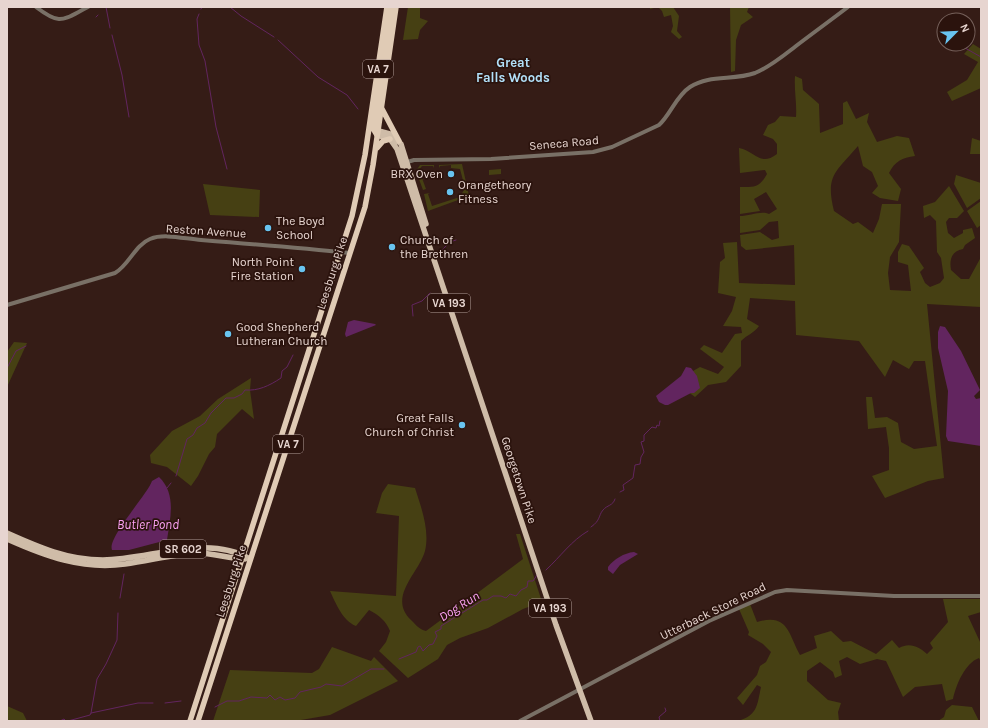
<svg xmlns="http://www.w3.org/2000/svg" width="988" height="728" font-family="Karla,sans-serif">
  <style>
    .green { fill: #464013 }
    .water { fill: #62255f }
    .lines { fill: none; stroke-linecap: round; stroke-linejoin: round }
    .stream { stroke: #62255f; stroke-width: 1 }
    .tertiary { stroke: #797066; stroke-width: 4 }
    .primary { stroke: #cfbca8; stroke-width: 5.5 }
    .trunk { stroke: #e0cbb5; stroke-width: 5.5 }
    .poi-dot { fill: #68c4f0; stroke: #2b130d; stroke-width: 1.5 }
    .labels { text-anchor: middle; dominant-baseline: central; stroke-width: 3.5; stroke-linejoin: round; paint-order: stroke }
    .shield { fill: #2b130d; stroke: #af9b96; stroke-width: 1 }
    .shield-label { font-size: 11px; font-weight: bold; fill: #e7d5d0 }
    .street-label { font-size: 12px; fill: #e7d5d0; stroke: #2b130d }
    .poi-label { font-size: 12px; fill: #e7d5d0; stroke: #2b130d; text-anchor: start }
    .neighbourhood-label { font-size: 13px; font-weight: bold; fill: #b2e1fa; stroke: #2b130d }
    .water-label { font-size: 13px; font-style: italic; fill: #fca2f4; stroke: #2b130d }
  </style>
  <rect width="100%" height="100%" fill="#351c16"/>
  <path class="green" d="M408,7H420V18L428,21L420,30L418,39L403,40Z
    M650,7H673L679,16L677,31L682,37L679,39L671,32L673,26L671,15L664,17L662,11L658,7L650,9Z
    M730,7H749L747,12L753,17L741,25L736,40L735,71L731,72Z
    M973,44L981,49V88L952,101L947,92L967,80L978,62L964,54Z
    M795,76L802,79L803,90L819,104L820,133L843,124V103L847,101L856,119L869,113L867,122L877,142L897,136L909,138L915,156C902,158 895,161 889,173L901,189L898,201L880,198L872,193L878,186L872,172L863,166L858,146C836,172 825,175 834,211L853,224L858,222L873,233L879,219L882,204H901L899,242L890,257L888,273L890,290L911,291L908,265L898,262V252L902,244L909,246L924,268L920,272L925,283L930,287L940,283L944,278L941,258L937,252L936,221L930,215L924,218L923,206L935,202L949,186L964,211L957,218H949L946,222L948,233L954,238L963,233V230L972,228L975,238L965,245L963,249C952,251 949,259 951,270L961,279H969L981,257V307L927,304L944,478L928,481L885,498L872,476L889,470V448L886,427L868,429L866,397H872L875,418L887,417L898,423L901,442L914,449L937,446L925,361H914L909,369L893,360L885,377L859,341L796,335L795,301L750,298L747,319L759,326C754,333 747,335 741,341V366L726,382L708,385L695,397L687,391L693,371L700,367L718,374L724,367L700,349L704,345L722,353L735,334L742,333L741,327L723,326L732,311L736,297L718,293L720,262L725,258L723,243L737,242L739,283L795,285L794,245L746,250L741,246L740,235L760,232L772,240L779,238L778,221L769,222L760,230L740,233V216C749,216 762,210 769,214L777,209L766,192L754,199L760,211L740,214V187C755,187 759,188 767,174L765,170L740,173L739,148C755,151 760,167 777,154V144L773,139L763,135L768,125L775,122L780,116L796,117C797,103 794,91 795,76Z
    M972,138L981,141V154H970Z
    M462,164L469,196L428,211L424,194L430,193L428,194L432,206L460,197L465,188L460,169L451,168V165L440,166L439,168V165Z
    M420,165H434V168L433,166H422L419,170L426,189L423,190L416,171Z
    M501,169V174L489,175V170Z
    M956,175L981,183V198L967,208L954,184Z
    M203,184L260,190L259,217L210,215Z
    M981,201V225L977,228L967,211Z
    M14,342L27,343L7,387V352Z
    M251,378L250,390L254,419L242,409L217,434L215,447L209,454L198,476L191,486L167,467L151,463L150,455L172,431L200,416L218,399Z
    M388,484L415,488C421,507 430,530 425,551C419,573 387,597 411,620C416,625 419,629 426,631L523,559L516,534H520L542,602L523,609L488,628L460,638L447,645L438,659L408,678L379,651L386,642L390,631C386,621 379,615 369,610L356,626C343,621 336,604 330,591L396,596L399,516L376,513L382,493Z
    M943,599H981V612L968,616L981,644V662L979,658C965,663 956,685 953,699L946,701L942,684L915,687L903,697L886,661L877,659L860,664L847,657L839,661L842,675L835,678L833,672L820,662L807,671V681L828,700L841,703L838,712L839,721H738C758,715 757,705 761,687L757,685L743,705L737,698L757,675L760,666L766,662L771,652L763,644L748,635L749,632L739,609L750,604L757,622C788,613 788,633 800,655L817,648L814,636L831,631L843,642L851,641L876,654L892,640L899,648C910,642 919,647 927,654L933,648L930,643L948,622Z
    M332,647L371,661L374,657L398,681L330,715L295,721H213L230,670L312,673L319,669Z
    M952,705L972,707L979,721H938L944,717L946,710Z
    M7,706L23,713L27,721H7Z"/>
  <path class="water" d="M354,320L375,324L376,325L346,337L345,334L348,322Z
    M940,326L945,327L961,351L980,390L974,396L976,399L981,398V446L948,441L946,436L948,391L938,348V332Z
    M686,367L691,368L697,376L700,388L694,393H691L668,405H665L659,402L656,396L681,376Z
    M159,477C177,494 170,519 167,540L129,550H112C107,538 147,495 152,481Z
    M634,552L638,554L620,565L613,574L608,570V567C614,559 624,553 634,552Z"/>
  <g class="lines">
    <path class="stream" d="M106,7L110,28
      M230,7L241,16L274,37
      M201,9L202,7
      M199,14L197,19L199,45L205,61L216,127L227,169
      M96,17L98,15
      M112,35L122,75L129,117
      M278,40L318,77L347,95L358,109
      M958,44L981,57
      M442,250L450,242L456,240
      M413,316L412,305L422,301L430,293
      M7,368L16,351L26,346
      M176,476L187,439L193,435L197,428L205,423L211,413L226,398H234L242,394L245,390C258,391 269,386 281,378L282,371L287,367L293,355
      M167,488L171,483
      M620,492L624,490L623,485L633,478L635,465L640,464L641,457L644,452L641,442L644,441V435L652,427L656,428L657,425L659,426L660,421
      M591,527C601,520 598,516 603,510C607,505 613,506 615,499
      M546,570C561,556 571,541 588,531
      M120,598L124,574
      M399,659L416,652L418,647L420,646L423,651L429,645L433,644L437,636L435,632L441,629V626L483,600H487L493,596H501L506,598L510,594L516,596L521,590L527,587L528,581H533L537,575
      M165,703L181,701
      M215,707L227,701H239L251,697L267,698L270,695L275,700L280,697L285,700L295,698L300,692L321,687L326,684L342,686L371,669H384
      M91,713L97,679L106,664L117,640L118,613
      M60,721L64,719L66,721
      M68,721L90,715L91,713L138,703H153
      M660,721L659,717L666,711L665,708"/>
    <path class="tertiary" d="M36,7C61,26 62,20 88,7
      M404,163L414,160L491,159L593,152L612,147L659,125C671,114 676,96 690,87C710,74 733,81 755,73C770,67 783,56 796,46C813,33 831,20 848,7
      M7,305L115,273C129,265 135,245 150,239C165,233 185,239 201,240C251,244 300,248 350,253
      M520,721L709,621L775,592L787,590L894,596H981"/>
    <path class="primary" d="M375,130L390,134L401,144L426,224
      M377,135L390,139L397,149L556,625L591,721
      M7,533C38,547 68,560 103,560C149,560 207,533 250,559
      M7,539C45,556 82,570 125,564C149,561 173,554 197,553C214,553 229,559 245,559"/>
    <path class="trunk" d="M381,107L399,141
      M377,135L374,130L375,122L391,7
      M377,148L383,141L390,139
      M190,721L352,216L365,155L387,7
      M198,721L365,207L373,165L396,7"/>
  </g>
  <g class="poi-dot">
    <circle cx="451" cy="174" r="4"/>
    <circle cx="450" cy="192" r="4"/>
    <circle cx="268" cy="228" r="4"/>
    <circle cx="392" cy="247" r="4"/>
    <circle cx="302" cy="269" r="4"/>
    <circle cx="228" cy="334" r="4"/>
    <circle cx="462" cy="425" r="4"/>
  </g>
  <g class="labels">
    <g class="shield">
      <rect x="363" y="60" width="30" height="18" rx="3"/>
      <rect x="428" y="294" width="42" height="18" rx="3"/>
      <rect x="273" y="435" width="30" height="18" rx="3"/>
      <rect x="160" y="540" width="46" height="18" rx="3"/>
      <rect x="529" y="599" width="42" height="18" rx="3"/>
    </g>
    <g class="shield-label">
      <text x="378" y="69">VA 7</text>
      <text x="449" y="303">VA 193</text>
      <text x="288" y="444">VA 7</text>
      <text x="183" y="549">SR 602</text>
      <text x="550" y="608">VA 193</text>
    </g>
    <g class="street-label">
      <text transform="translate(564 143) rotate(-5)">Seneca Road</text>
      <text transform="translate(206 231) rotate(4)">Reston Avenue</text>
      <text transform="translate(332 273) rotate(-72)">Leesburg Pike</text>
      <text transform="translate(519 480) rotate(72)">Georgetown Pike</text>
      <text transform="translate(231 581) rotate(-72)">Leesburg Pike</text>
      <text transform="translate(713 611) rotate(-26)">Utterback Store Road</text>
    </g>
    <g class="poi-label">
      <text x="443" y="174" text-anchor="end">BRX Oven</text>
      <text x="458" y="185">Orangetheory<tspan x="458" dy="14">Fitness</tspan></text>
      <text x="276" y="221">The Boyd<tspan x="276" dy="14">School</tspan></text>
      <text x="400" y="240">Church of<tspan x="400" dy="14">the Brethren</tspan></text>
      <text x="294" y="262" text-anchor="end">North Point<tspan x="294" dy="14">Fire Station</tspan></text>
      <text x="236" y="327">Good Shepherd<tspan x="236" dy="14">Lutheran Church</tspan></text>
      <text x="454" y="418" text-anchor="end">Great Falls<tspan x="454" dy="14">Church of Christ</tspan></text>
    </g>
    <g class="neighbourhood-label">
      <text x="513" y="62">Great<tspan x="513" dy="15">Falls Woods</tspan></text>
    </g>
    <g class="water-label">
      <text x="148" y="524">Butler Pond</text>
      <text transform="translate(459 606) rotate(-32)">Dog Run</text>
    </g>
  </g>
  <rect width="988" height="728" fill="none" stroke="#e7d5d0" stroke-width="16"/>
  <g transform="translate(956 32) rotate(66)"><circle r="19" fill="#2b130d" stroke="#76615b"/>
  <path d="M0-3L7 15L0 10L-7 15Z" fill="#68c4f0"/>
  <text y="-6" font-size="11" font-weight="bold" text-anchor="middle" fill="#e7d5d0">N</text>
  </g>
</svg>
